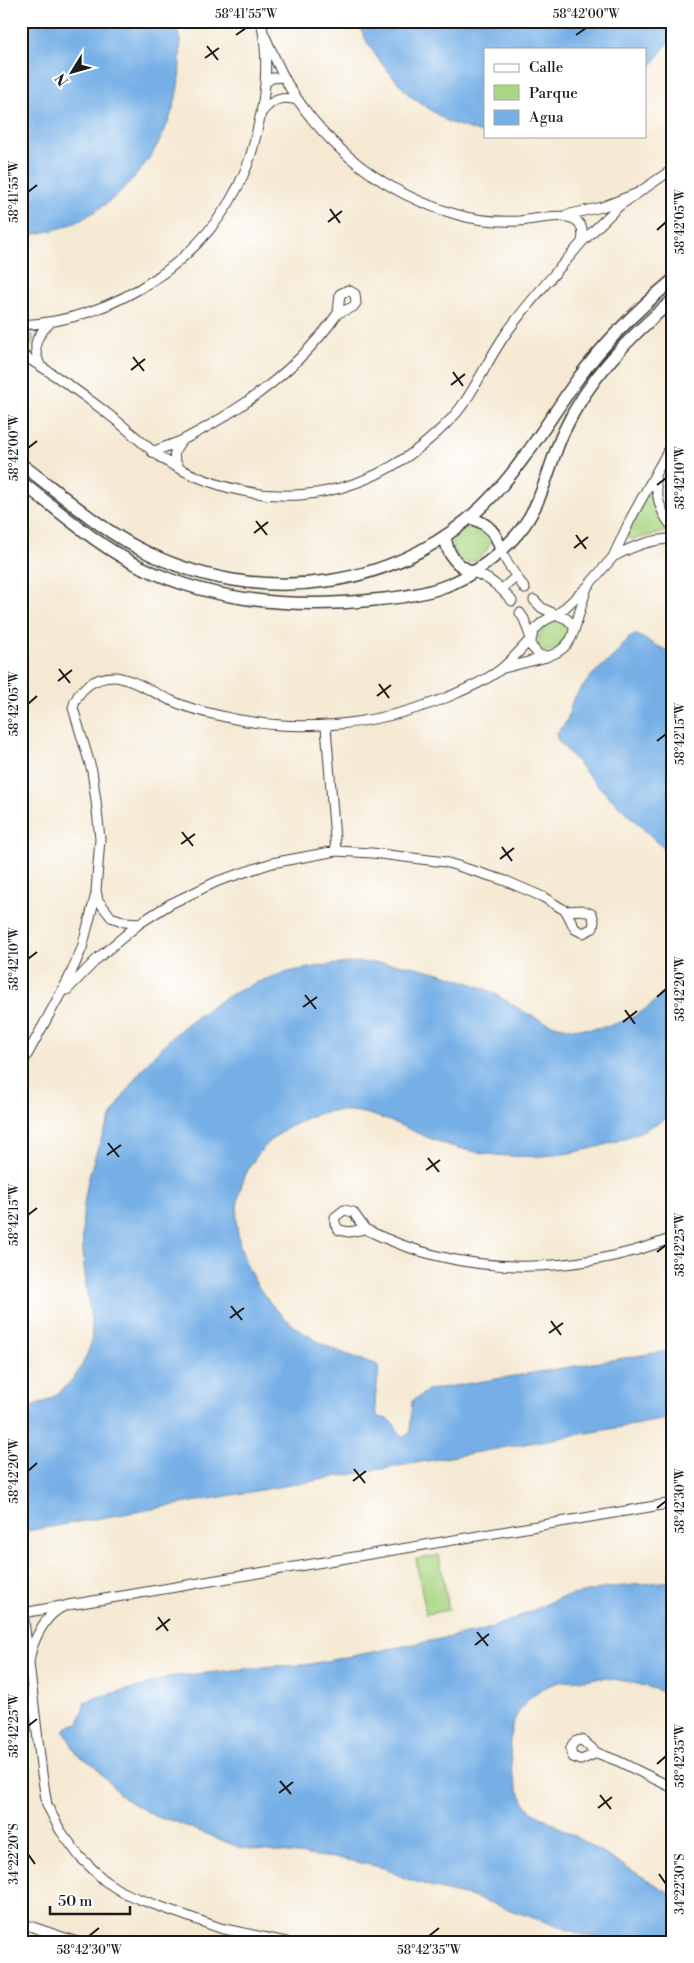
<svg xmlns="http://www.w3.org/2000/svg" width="694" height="1963" font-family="'Libre Bodoni',serif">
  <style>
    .green { fill: #abd784; stroke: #647a50 }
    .water { fill: #75afe6; stroke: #486681 }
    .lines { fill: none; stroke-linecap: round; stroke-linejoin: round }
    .minor-casing { stroke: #3d3b37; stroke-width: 11 }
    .tertiary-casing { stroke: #3d3b37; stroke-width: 14 }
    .minor { stroke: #fff; stroke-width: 9 }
    .tertiary { stroke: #fff; stroke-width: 11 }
    .ticks { fill: none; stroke: #1c1c1c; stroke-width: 2 }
    .neatline { fill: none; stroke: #1c1c1c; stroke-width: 2 }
    .ticks-label { font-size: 12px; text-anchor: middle; fill: #1c1c1c }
  </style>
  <rect width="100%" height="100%" fill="#fff"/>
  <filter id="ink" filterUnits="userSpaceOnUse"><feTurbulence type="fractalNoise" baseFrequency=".02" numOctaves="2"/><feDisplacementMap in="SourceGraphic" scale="10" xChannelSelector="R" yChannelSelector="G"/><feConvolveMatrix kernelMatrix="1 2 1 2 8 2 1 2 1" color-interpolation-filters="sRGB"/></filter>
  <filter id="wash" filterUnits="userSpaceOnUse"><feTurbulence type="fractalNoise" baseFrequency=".0096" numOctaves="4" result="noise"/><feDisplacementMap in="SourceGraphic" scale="20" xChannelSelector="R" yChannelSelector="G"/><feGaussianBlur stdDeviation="1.12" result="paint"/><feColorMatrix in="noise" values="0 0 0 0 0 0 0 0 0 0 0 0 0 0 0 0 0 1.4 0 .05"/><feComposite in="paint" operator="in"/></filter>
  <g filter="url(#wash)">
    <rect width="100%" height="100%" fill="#f5e9d3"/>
    <path class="green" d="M26,330L30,331L34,337L32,344L29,346H21V331Z
      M647,493L653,497L658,514L671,527L670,531L631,540L627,535Z
      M469,526C523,524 461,596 452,542L456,536Z
      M557,620C565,620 569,622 571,630C565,641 557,652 543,651L538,646C538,632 544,625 557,620Z
      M439,1555L449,1610L426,1614L416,1559Z"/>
    <path class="water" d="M21,21H173C175,27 178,33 180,39C181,46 180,55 180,62C180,126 140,186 86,217C66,229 44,232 21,237Z
      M357,21H673V35L645,75V49H485V134L448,122L409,95L382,64L368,44Z
      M635,634L673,654V857L595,783L557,739V733L567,721L573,699L593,674L614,656L632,635Z
      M358,962C373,963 389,963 404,965C429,969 454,977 478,986C500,994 517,1010 538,1019C586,1041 643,1025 673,981V1114C603,1158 512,1170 434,1140C401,1127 371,1108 334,1111C317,1112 302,1120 288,1128C226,1166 223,1240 264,1295C294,1335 332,1351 378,1365C380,1382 371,1402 378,1417C399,1420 391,1427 404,1437L410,1433L412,1401L429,1390L673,1350V1418L21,1532V1409C55,1405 84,1374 91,1342C94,1325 89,1311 87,1294C84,1267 81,1242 83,1215C92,1109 167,1016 266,979C295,968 327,965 358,962Z
      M661,1582H673V1696C648,1686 625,1679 599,1678C593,1678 589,1680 583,1680C559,1680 539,1685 523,1706C513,1718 509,1732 510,1748C511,1771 515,1790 529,1809L673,1895V1942H614L583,1935L473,1897L446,1891L404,1878L384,1868L344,1859L241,1848L171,1820L163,1819L155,1816L123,1798L94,1765L77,1754L64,1731L67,1727L79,1724L85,1702L97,1697L139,1687L169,1677L273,1666L305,1665L482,1631L521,1616L559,1598L606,1588Z"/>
  </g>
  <g filter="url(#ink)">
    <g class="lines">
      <g class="minor-casing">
        <path id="minor" d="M266,82L272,78L284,77
          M262,112C272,99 283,95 299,101
          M638,193L673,169
          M566,215L602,207L638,193L619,206L582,242
          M348,290L355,294L356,303L353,307L338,313L340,294Z
          M21,325C114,321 210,258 245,171C251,158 254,144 257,131C266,96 269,57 261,21
          M21,354C54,374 87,397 117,421C138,438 156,457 180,469C279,518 377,497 452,418C474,394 486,362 505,335C528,302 556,273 582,242C584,232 582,221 571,218C558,213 533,220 519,221C498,222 474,220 455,214C386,194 328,149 290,88C280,71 272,52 264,34
          M40,365C32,345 35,337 51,322
          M181,441C242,410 298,370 338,313
          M152,452L181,441C173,452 172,458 180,469
          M655,476C657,495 659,513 673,527
          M501,551L508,564L525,589
          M613,557C631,547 652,539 673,539
          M473,572C490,578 501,588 512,601
          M502,589L516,577
          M534,600L542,608L557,615L587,587L613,557L631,518L673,442
          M520,613L524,619L531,639C521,649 512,660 501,669C486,681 466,689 448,697C373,727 292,735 213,714C199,711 183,706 170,700C156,694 129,677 114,677C95,677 77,689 73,708L92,771L96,801L100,839L96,891L98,900L111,917L125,922L140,923L170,904L218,881L272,863L336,851L372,853L445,862L506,881L543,897L566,911
          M557,615L567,619L574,626C575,642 555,660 539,655L531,646C530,630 542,620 557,615Z
          M574,631L587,587
          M504,668L547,657
          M326,727L336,851
          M582,910L592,914L594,921L593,928L583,933L575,929L566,911Z
          M67,990L98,958L140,923
          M21,1066L68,980L82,948L96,894
          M344,1210L353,1212L365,1229L349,1232L339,1230L335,1224V1217Z
          M365,1229C462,1278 572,1276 673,1238
          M28,1653L23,1613L61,1606
          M582,1740L597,1753L581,1760L573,1757C568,1749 572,1740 582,1740Z
          M597,1753L618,1761L673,1788
          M21,1923L77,1942
          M286,1942L220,1928L139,1899L122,1892L105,1881L80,1857L60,1830L47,1805L42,1774L29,1663C31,1643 45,1613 65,1606C70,1604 76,1604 81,1603L673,1503"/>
      </g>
      <g class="tertiary-casing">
        <path id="tertiary" d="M21,464C60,493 97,527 140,549C257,610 406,592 496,492C527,458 550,418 577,380C604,343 638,309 673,280
          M21,482C60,511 97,546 141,567C214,602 293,609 374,600C397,598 421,595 443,587C474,576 503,553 523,527C544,498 549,463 564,431C588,379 629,337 673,300
          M470,518C488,523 497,533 501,551
          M445,536C447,554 456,566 473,572"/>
      </g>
      <use href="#minor" class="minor"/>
      <use href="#tertiary" class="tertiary"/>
    </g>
  </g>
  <path class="ticks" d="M236,35L246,28M576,35L586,28M207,46L218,60M205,58L219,48M28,192L37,185M330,209L340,223M328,222L342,211M657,230L666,222M133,357L144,371M131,370L145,359M453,372L463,386M451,385L465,374M28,448L37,441M657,485L666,478M256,521L267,535M254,533L268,522M576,535L586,549M574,548L588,537M59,669L70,683M58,681L72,670M379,684L389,698M377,696L391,685M28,704L37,696M657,741L666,734M182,832L193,846M181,844L195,834M502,847L512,861M500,859L514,848M28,959L37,952M305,995L316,1009M657,997L666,989M303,1007L317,997M625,1010L635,1024M623,1022L637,1011M108,1143L119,1157M107,1155L121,1145M428,1158L439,1172M426,1170L440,1160M28,1215L37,1208M657,1252L666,1245M231,1306L242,1320M230,1318L244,1308M551,1321L561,1335M549,1333L563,1323M354,1469L365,1483M28,1471L37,1463M353,1481L366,1471M657,1508L666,1501M158,1617L168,1631M156,1630L170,1619M477,1632L488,1646M475,1645L489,1634M28,1726L37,1719M657,1764L666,1756M280,1781L291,1794M279,1793L293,1782M600,1795L611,1809M598,1808L612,1797M28,1854L35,1864M659,1874L666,1884M89,1936L99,1928M429,1936L439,1928"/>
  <rect width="694" height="1963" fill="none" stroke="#fff" stroke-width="55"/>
  <rect x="484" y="48" width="162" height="90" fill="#ffffff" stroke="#a4a4a4"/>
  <rect x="494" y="64" width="25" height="8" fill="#ffffff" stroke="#a4a4a4"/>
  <text x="529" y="72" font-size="15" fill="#1c1c1c">Calle</text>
  <rect x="494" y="85" width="25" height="15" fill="#abd784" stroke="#a4a4a4"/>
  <text x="529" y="98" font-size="15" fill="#1c1c1c">Parque</text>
  <rect x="494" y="110" width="25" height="15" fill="#75afe6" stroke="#a4a4a4"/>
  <text x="529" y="122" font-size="15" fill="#1c1c1c">Agua</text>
  <g transform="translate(72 72) rotate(233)" stroke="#ffffff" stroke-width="4" paint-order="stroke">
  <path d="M0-4L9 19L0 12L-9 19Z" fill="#1c1c1c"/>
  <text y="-8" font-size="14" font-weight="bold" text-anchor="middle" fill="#1c1c1c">N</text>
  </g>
  <path d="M50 1906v8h80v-8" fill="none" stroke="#1c1c1c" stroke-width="2.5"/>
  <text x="58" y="1906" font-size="15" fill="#1c1c1c" stroke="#ffffff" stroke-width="4" paint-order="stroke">50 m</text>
  <rect x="28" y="28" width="638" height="1908" class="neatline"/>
  <g class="ticks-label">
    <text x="246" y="18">58°41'55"W</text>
    <text x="586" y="18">58°42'00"W</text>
    <text transform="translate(14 192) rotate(-90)" y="4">58°41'55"W</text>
    <text transform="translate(680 222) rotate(-90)" y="4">58°42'05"W</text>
    <text transform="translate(14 448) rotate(-90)" y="4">58°42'00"W</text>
    <text transform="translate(680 478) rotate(-90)" y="4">58°42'10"W</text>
    <text transform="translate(14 704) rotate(-90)" y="4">58°42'05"W</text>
    <text transform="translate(680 734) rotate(-90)" y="4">58°42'15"W</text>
    <text transform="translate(14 959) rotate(-90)" y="4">58°42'10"W</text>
    <text transform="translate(680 989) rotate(-90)" y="4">58°42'20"W</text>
    <text transform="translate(14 1215) rotate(-90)" y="4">58°42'15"W</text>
    <text transform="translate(680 1245) rotate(-90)" y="4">58°42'25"W</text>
    <text transform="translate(14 1471) rotate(-90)" y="4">58°42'20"W</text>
    <text transform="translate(680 1501) rotate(-90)" y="4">58°42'30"W</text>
    <text transform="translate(14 1726) rotate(-90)" y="4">58°42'25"W</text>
    <text transform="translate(680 1756) rotate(-90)" y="4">58°42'35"W</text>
    <text transform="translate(14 1854) rotate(-90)" y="4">34°22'20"S</text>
    <text transform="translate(680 1884) rotate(-90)" y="4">34°22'30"S</text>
    <text x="89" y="1954">58°42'30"W</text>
    <text x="429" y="1954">58°42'35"W</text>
  </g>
</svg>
